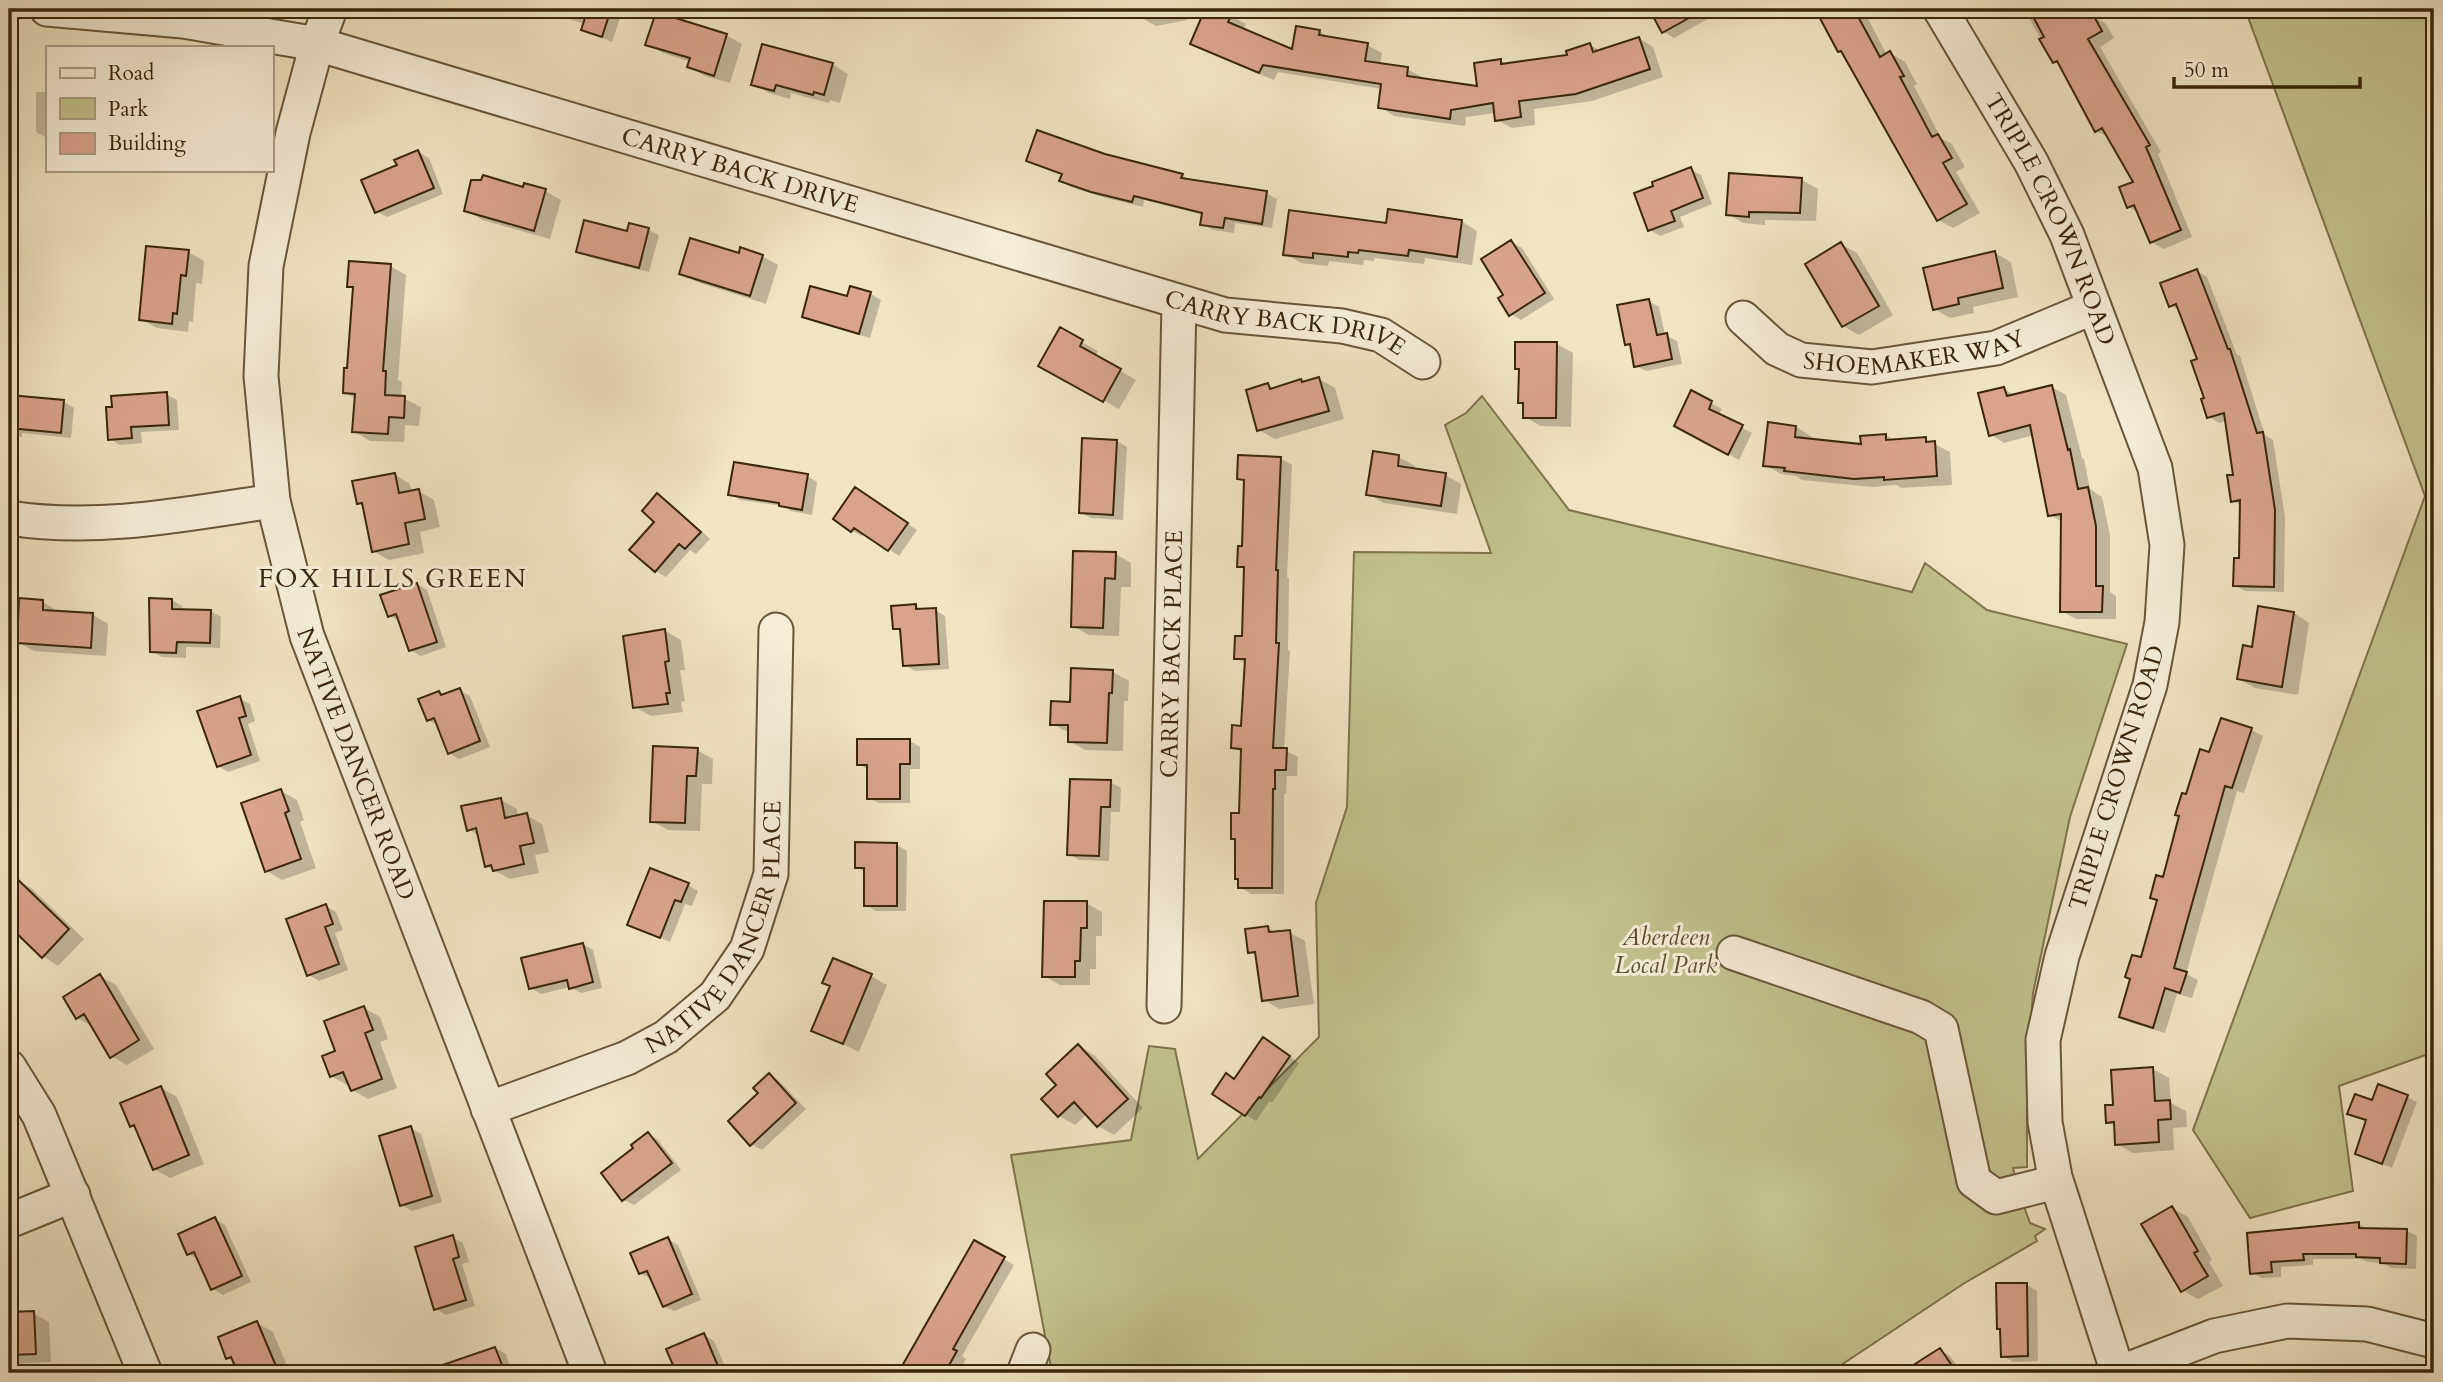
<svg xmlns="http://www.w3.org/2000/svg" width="2443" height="1382" font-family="Cardo,serif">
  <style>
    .green { fill: #c1c28e; stroke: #7e744c; stroke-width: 2 }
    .shadow { fill: #0003 }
    .building { fill: #d9a38c; stroke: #3a260b; stroke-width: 2 }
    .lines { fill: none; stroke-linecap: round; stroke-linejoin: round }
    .minor-casing { stroke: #685639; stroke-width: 37 }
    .minor { stroke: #f5edd7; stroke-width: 33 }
    .labels { text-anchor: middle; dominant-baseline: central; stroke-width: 6; stroke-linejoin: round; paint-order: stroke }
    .street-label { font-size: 24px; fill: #3a260b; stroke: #f5edd7 }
    .park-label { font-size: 24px; font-style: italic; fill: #5c4d2c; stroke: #f5edd7 }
    .neighbourhood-label { font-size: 26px; letter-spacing: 2px; fill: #3a260b; stroke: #f5edd7 }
  </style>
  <rect width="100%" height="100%" fill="#f0e4c2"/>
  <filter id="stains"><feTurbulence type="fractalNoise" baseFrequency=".00286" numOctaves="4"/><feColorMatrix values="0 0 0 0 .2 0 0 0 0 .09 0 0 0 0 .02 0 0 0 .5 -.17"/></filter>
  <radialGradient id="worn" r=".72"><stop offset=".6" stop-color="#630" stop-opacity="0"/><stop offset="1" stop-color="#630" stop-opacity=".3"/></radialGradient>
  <path class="green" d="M2245,9H2434V1052L2339,1086L2353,1191L2250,1218L2193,1130L2425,496Z
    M1482,396L1569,510L1912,592L1925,563L1987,610L2127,644L2070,817L2033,993L2027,1073V1167L2013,1168L2019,1193L2030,1223L2045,1229L2035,1236L2037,1241L1963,1284L1829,1373H1052L1011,1155L1131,1140L1149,1046L1175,1049L1198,1159L1319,1037L1316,903L1347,807L1354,552L1491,553L1445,425L1466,413Z"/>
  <path class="shadow" d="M495,9H513L506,16Z
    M548,9H623L612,42L584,30L585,24L558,15Z
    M1139,9H1185L1187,20L1156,26L1140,17Z
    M1207,9H1215L1231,16L1246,24L1243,30L1293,52L1320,32L1332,39L1367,45L1382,53L1380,65L1407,69L1422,77V80L1479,88L1501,61L1508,65L1570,57L1590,45L1601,51L1639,38L1653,47L1663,77L1592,101L1534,109L1535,125L1512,128L1497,120L1496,113L1466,117L1465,126L1394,116L1380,107L1382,89L1278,72L1274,80L1207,52L1192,43Z
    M1651,9H1725L1674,38L1664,32Z
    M1817,9H1863L1887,55L1890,53L1905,62L1917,84L1914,86L1941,138L1952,144L1965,167L1956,172L1980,213L1953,228L1938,220L1845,54L1840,51Z
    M2024,9H2075L2083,22L2093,16L2106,24L2114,38L2100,47L2161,152L2158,154L2192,237L2164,249L2151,242L2139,213L2129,207L2135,182L2110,138L2096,131L2062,66L2054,62Z
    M726,35L742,44L730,83L705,76L689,67L691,62L663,53L648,44Z
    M832,64L848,74L840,103L830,100L829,103L791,93L790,99L769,93L753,84Z
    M36,92H47V138L36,132Z
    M418,152L429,158L443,194L387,217L376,211L399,166Z
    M1105,156L1182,175L1193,182L1266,193L1277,199L1272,228L1235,223L1234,233L1213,230L1202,224L1204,215L1144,200L1143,207L1103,197L1071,187L1061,181L1063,175L1028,161Z
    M1690,169L1701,175L1712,204L1680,217L1684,227L1660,236L1650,230Z
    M1730,175L1802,180L1818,189L1816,221L1765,220V225L1743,223L1728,214Z
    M545,191L561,200L550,239L482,220L466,210Z
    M1461,221L1477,231L1472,265L1425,258L1424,264L1374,258V261L1364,260L1363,265L1329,261L1328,266L1301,263L1285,254L1388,225Z
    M648,230L659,235L649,272L589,257L578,251L628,233Z
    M1511,242L1522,248L1554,299L1521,320L1511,314L1506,295Z
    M1841,244L1857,253L1893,315L1859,335L1843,326Z
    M188,252L204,261L202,284L196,283L193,322L189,321L188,332L157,328L141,319Z
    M1995,253L2011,262L2018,297L1973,307L1974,313L1950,318L1935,309Z
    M740,255L762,256L778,265L766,304L697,282L681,273Z
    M390,266L406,275L398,380L402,382L401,397L421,407L419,426L405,425L404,442L370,441L354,431L356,399L344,392L349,370L354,289L349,286Z
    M2197,271L2207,277L2237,355L2240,356L2265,435L2273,440L2285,517L2284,592L2245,591L2235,585L2241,560L2242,506L2233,501L2235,476L2227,421L2219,423L2209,417L2200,360L2181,312L2171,305Z
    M851,288L871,294L881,300L870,338L814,322L804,316L848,298Z
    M1649,301L1659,307L1665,335L1677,341L1682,364L1646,371L1636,366L1632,348L1626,344Z
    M1060,330L1098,351L1095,356L1136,380L1119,409L1040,365Z
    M1557,344L1573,353L1571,427L1541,426L1525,417V405L1520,402V370L1517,368Z
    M1319,379L1335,388L1344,419L1275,439L1259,430L1268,385L1275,389Z
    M2052,387L2066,395L2082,458L2084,459L2090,489L2102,497L2110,535V592L2116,596V619H2076L2061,611L2063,522L2050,515L2034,435L2004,443L1990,434L2004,389L2016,396Z
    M1692,393L1722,409L1718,415L1752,433L1739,460L1676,425Z
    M166,394L177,400L179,430L141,432L142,443L120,445L110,439Z
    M9,397L64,402L74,408L71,438L22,433V437L9,435Z
    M1796,427L1812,437L1811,440L1863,446L1886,435L1896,441L1925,439L1950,452L1952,485L1901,488L1897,485L1872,487L1802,480L1796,476L1781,474L1765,465Z
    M1117,441L1127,447L1123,520L1091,518L1080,512Z
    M1374,453L1399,457L1415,466L1414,470L1445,475L1461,484L1457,514L1384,503L1368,494Z
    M1280,458L1292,465L1287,577L1289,578L1288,650L1290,651L1284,750L1298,757L1297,776H1287L1286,794H1284V894H1251L1240,887V880L1237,878V841L1232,838L1241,815L1243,753L1233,747L1243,728L1246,664L1236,658L1244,638L1246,570L1239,566L1244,548L1245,482L1239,478Z
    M394,474L410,484L412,492L418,491L434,500L440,527L420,532L424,553L389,560L373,551L364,506L359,503Z
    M807,476L817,482L812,515L791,511L783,506L740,500L730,494Z
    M657,495L668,501L710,539L696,554L690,550L666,577L656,571Z
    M866,495L917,530L899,556L865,533L862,536L852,531Z
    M1116,554L1131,563V587H1121L1119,636L1089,635L1073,626Z
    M417,584L427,590L446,647L421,656L410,650L399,621L389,615Z
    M172,600L182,606V611H210L221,617L220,648L186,647V658L162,657L151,651Z
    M43,602L59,612L93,615L108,624L106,656L34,651L18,642Z
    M915,605L924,611L935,610L945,616L949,669L915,671L905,665L902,633L895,628Z
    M2294,613L2309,623L2298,695L2255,688L2239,679L2253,649Z
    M665,631L681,640L685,670H680L685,701L681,702L683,712L651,716L635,707Z
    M1113,672L1129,681L1128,701H1124L1123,751L1085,750L1069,741L1070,733L1052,724L1071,703Z
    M459,690L470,696L490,747L459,759L449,753L439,726L428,720L439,693L444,696Z
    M239,698L250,704L255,721L248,724L260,761L228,772L218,766Z
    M2251,730L2263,736L2244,793L2237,791L2186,974L2198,980L2192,998L2177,994L2165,1033L2132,1023L2121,1016L2142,960L2158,901L2152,897L2164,879L2187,796L2211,754Z
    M910,741L920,747V769H910V803H879L868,798L869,770L859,764Z
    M697,750L713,759L712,784H702L700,831L668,830L652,821Z
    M1110,782L1121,788L1120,812H1111L1109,861L1079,860L1069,854Z
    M281,791L297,800L304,820L300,822L316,868L282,880L267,871Z
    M501,800L517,809L518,817L526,815L542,824L549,852L535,855L539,873L510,879L486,866L480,836L468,829Z
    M897,845L907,851L906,911H876L865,905L866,872L856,867Z
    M15,879L31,888L84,939L58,966L43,956L20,936L9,929V886Z
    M688,885L698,891L692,906L685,904L670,942L629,924Z
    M1086,903L1102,912V936H1096V969H1090V985H1060L1044,976Z
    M326,906L336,912L343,930L335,933L348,970L319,981L309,975Z
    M1268,928L1277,933L1289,932L1305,941L1314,1004L1279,1009L1264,1000L1258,957L1250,952Z
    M583,944L593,950L602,988L581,993L570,987L541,994L531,988Z
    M100,976L116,985L154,1049L127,1065L111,1056L94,1027L77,1018Z
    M871,976L887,985L859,1052L814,1030Z
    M364,1008L380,1017L388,1039L380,1042L397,1088L368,1099L352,1090L350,1084L347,1085L331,1076L338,1052Z
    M1274,1045L1299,1063L1272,1103L1270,1101L1256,1121L1246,1115L1235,1080Z
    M1079,1046L1094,1055L1143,1108L1114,1135L1098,1126L1087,1114L1075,1125L1059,1116L1058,1085Z
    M2153,1069L2169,1078L2171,1103L2186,1111L2187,1127L2173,1128L2174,1150L2133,1153L2117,1144L2116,1127L2107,1122L2115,1106Z
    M769,1075L779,1081L806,1109L762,1150L751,1144L760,1093Z
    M161,1088L177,1097L204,1164L170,1178L154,1169L138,1130L131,1126Z
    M2407,1097L2417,1102L2392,1168L2357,1153L2367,1122L2349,1113L2373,1102Z
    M410,1128L421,1134L442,1202L412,1211L402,1205Z
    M648,1134L658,1140L681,1170L634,1205L624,1200L636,1149Z
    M2172,1208L2188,1217L2212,1260L2209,1262L2223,1286L2198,1299L2182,1290Z
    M215,1219L225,1225L251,1282L223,1295L213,1289L199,1260L189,1254Z
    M2359,1224L2369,1230L2407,1231L2417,1236L2416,1269L2392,1268L2382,1263L2368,1262L2361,1259H2313V1265L2281,1267V1277L2262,1278L2251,1272L2249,1234Z
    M452,1237L463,1243L469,1262L462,1264L475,1306L446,1315L436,1309Z
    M668,1239L678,1245L701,1300L674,1311L664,1306L651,1279L640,1273Z
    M975,1242L1014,1265L962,1356L966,1359L958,1373L950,1369L948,1373H900Z
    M2027,1285L2037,1291L2038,1361L2013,1362L2003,1356L2002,1330L1999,1328Z
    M33,1313L49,1322L51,1362L9,1364V1323Z
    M257,1323L273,1332L290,1373H240L235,1362L228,1358Z
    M704,1335L714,1341L728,1373H684L676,1369Z
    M495,1348L506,1354L512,1373H469L464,1360Z
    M1940,1350L1950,1356L1962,1373H1904Z
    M2339,1367L2381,1373H2339Z
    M2283,1368L2292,1373H2264Z"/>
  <path class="building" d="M588,9H611L602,37L581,30Z
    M1205,9H1219L1232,14L1228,22L1292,49L1296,26L1320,30L1319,35L1368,43L1365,61L1408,67L1407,76L1477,86L1474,63L1501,59V64L1567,55L1566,51L1590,43L1593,52L1639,37L1650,69L1576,94L1519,101L1521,117L1495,121L1493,103L1451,110L1450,119L1378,108L1381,84L1263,65L1259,73L1190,44Z
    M1649,9H1705L1662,33Z
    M1815,9H1854L1880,57L1890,51L1904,76L1900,77L1932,137L1938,134L1952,158L1943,163L1967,204L1937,221L1841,51L1838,52Z
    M2029,9H2090L2102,31L2088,39L2150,145L2146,147L2181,230L2150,243L2134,205L2127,208L2119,187L2133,182L2102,128L2095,132L2057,61L2053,63L2039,39L2044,37Z
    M656,12L727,34L714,76L687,67L690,58L645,45Z
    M762,44L833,63L824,95L814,92L813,95L776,85L774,91L751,85Z
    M1037,130L1105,154L1183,174L1181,178L1267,191L1262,224L1225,218L1223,228L1200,225L1202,213L1134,196L1132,202L1091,192L1059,181L1062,174L1026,161Z
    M418,150L434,188L375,213L361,180L397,165L394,160Z
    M1691,167L1703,198L1671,211L1675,221L1648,231L1634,193L1653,186L1652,182Z
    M1729,173L1802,178L1800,213L1749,212V217L1726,215Z
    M483,175L523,187L524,183L546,189L534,231L464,211L471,180H481Z
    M1388,209L1462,220L1457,257L1409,250L1408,256L1359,250L1358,253L1348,252V257L1313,253V258L1283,255L1289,210L1386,223Z
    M584,220L627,231L629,223L649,228L639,268L576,252Z
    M690,238L739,253L740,247L763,255L750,296L679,274Z
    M1511,240L1545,293L1509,316L1498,298L1503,295L1481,259Z
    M1841,242L1879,306L1842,327L1805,264Z
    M146,246L189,250L186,276L181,275L177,314L173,313L172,324L139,320Z
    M1995,251L2003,288L1958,298L1959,304L1933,310L1923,268Z
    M349,261L391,264L383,371H386L385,395L405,396L404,418L389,417L388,434L352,432L355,394L343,393L344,368H347L353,287H347Z
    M2197,269L2228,349H2230L2257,433L2263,432L2275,510L2274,587L2233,586L2234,558H2239L2240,500L2231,502L2227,475H2233L2224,413L2207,418L2201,399L2204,398L2191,361L2197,359L2176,304L2169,307L2160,283Z
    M810,286L847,296L850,286L871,292L859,334L802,317Z
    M1649,299L1657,335L1667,333L1672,359L1634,367L1630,344L1625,345L1617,305Z
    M1060,327L1083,340L1080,346L1121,369L1103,402L1038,366Z
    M1515,342H1557L1556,418H1523V403H1518L1519,369H1515Z
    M1319,377L1329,411L1257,431L1246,390L1268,383L1270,389L1301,379L1302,382Z
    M2052,385L2068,450L2070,449L2078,489L2088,487L2096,526V586H2103L2102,612H2060L2061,514L2048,516L2030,425L1989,436L1978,393L2004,387L2007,396Z
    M1691,390L1712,401L1709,409L1743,425L1728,455L1674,426Z
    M167,392L169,425L131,427L132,438L108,440L106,407H112L111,396Z
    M9,395L64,400L61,433L9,428Z
    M1768,422L1796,426L1795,437L1861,444L1860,436L1886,434V440L1926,437V442L1935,441L1937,476L1884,480V477L1854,479L1784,471L1785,468L1763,466Z
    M1082,438L1117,440L1113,515L1079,513Z
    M1373,451L1399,455L1398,466L1446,473L1441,506L1366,495Z
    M1238,455L1281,457L1276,570H1278L1276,643H1279L1273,748H1287L1286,770H1275V789H1273L1272,888H1238V879H1235V839H1231V813H1239L1241,749L1231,748L1232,725L1241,726L1245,659H1234L1235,636H1242L1244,567H1237L1238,546H1242L1244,480L1237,479Z
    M734,462L808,474L802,510L779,506V503L728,495Z
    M395,473L399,493L419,489L425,519L405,523L409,544L372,552L362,503L357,504L352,481Z
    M855,487L908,523L888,551L854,528L851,532L833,519Z
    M657,493L701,532L685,549L679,544L655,572L629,550L654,522L642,511Z
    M1073,551L1116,552L1115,579L1105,578L1103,628L1071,627Z
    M417,583L437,642L409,651L396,614L388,617L380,595Z
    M19,598L43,600V610L93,613L91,648L17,643Z
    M149,598L172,599V609L211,610L210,643L177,642L176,653L150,652Z
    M916,604V609L936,608L939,664L903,666L900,629H893L891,606Z
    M2258,606L2294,612L2282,687L2237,679L2243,645L2252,647Z
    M665,629L669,661L665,662L670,693H666L668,704L633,708L623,636Z
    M1071,668L1113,670L1112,693H1109L1107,743L1068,742V725H1050L1051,701L1070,702Z
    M460,688L480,741L448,754L434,718L427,721L418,699L439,691L441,695Z
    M240,696L246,716L239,718L251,755L217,767L197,711Z
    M2221,718L2252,728L2232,788L2225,786L2174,968L2187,972L2180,993L2165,988L2153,1028L2119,1017L2130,979L2125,977L2132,955L2141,957L2157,900L2150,898L2156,875L2163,877L2179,816L2175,815L2182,793L2186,794L2200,749L2209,752Z
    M857,739H910V764H900V799H867V765H857Z
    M653,746L698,748L696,776H687L685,823L650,822Z
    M1070,779L1111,780L1110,807H1101L1099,856L1067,855Z
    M281,789L289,811L285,813L301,859L265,872L241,803Z
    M501,798L505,818L527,813L534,843L520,846L524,864L493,871L491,865L485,867L476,828L467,831L461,806Z
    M855,842L897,843V906H864V868H855Z
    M650,868L689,883L681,902L675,900L660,938L627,925Z
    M9,871L69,929L42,958L9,926Z
    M1044,901H1087V928H1081L1080,961H1075V977H1042Z
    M326,904L333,924L325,927L339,964L307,976L286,919Z
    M1268,926L1269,932L1290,930L1298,996L1262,1001L1255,952L1248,953L1245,929Z
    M583,943L593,982L569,989L567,980L529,989L521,958Z
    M833,958L872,974L843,1044L811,1031L830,986L822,983Z
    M100,974L139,1040L110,1058L84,1014L76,1019L63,997Z
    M364,1006L373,1030L365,1033L382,1079L351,1091L343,1072L330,1077L322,1056L335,1051L324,1021Z
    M1263,1037L1290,1056L1261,1098L1259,1097L1245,1116L1212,1094L1226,1073L1234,1079Z
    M1078,1044L1128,1099L1097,1127L1074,1102L1058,1117L1041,1099L1056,1085L1046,1074Z
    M2153,1067L2155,1101L2170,1100L2171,1119L2158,1120L2159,1142L2115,1145L2114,1122L2106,1123L2105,1105H2113L2111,1070Z
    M769,1073L796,1103L750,1146L728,1121L758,1093L753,1088Z
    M2378,1084L2408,1095L2382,1164L2355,1154L2366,1120L2347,1114L2355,1094L2372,1100Z
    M161,1086L189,1155L153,1170L134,1125L130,1127L120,1103Z
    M411,1126L432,1196L400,1206L379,1136Z
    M648,1132L672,1163L622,1201L601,1173L633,1148L631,1145Z
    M2172,1206L2198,1251L2194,1253L2208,1276L2181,1292L2141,1224Z
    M215,1217L242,1276L211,1290L194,1252L187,1255L178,1234Z
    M2359,1222V1228L2407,1229L2406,1264L2380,1263V1258L2356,1257V1254H2303L2304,1260L2271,1262L2272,1272L2250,1274L2247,1233Z
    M453,1235L459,1257L453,1259L466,1300L434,1310L415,1247Z
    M668,1237L692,1294L663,1307L647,1271L639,1274L630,1253Z
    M974,1240L1005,1257L953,1349L957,1351L947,1369L939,1365L935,1373H898Z
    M1996,1283H2027L2028,1356L2001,1357L2000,1329H1997Z
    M34,1311L36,1354L9,1355V1312Z
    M257,1321L273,1359L279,1373H238L231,1357L226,1359L218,1337Z
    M704,1333L721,1373H684L681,1367L675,1370L666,1349Z
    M495,1347L504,1370L493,1373H428V1370Z
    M1940,1348L1957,1373H1901L1929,1355Z"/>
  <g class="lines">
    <g class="minor-casing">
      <g id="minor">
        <path id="s1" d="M47,9L183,21L317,44L1225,315L1342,326L1381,335L1423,362"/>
        <path id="s2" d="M330,9L317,44L293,133L266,266L261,376L273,501L307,636L590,1373"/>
        <path id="s3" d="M1940,9L2031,162L2067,235L2155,468L2167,545L2162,622L2150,685L2062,956L2043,1040L2045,1122L2055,1177L2118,1373"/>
        <path id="s4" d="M1743,318L1777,349L1801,360L1872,367L1996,348L2094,307"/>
        <path d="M9,518C98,532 186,514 273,501"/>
        <path d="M1734,953L1921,1017L1941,1029L1974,1181L1996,1197L2056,1182"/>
        <path id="s5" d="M1164,1006L1179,303"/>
        <path d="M9,1067L39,1115L145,1373"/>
        <path id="s6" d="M488,1109L627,1058L666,1037L715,996L747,949L771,874L776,630"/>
        <path d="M9,1221L73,1195"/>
        <path d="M1024,1373L1033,1350"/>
        <path d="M2119,1373L2214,1336L2287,1321L2367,1324L2434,1341"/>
      </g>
    </g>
    <use href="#minor" class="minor"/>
  </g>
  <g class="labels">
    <g class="street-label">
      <text stroke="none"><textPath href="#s1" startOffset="714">CARRY BACK DRIVE</textPath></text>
      <text stroke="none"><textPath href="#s3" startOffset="238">TRIPLE CROWN ROAD</textPath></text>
      <text stroke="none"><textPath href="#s1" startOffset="1281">CARRY BACK DRIVE</textPath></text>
      <text stroke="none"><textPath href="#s4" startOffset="187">SHOEMAKER WAY</textPath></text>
      <text stroke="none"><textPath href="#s5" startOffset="352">CARRY BACK PLACE</textPath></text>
      <text stroke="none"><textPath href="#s2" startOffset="777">NATIVE DANCER ROAD</textPath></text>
      <text transform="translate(2117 778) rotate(-73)">TRIPLE CROWN ROAD</text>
      <text stroke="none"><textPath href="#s6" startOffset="318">NATIVE DANCER PLACE</textPath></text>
    </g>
    <g class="park-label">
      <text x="1666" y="937">Aberdeen<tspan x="1666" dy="28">Local Park</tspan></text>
    </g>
    <g class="neighbourhood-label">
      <text x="393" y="578">FOX HILLS GREEN</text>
    </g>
  </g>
  <rect width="2443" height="1382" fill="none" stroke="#f0e4c2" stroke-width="35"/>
  <rect x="10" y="10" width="2422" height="1361" fill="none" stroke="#3a260b" stroke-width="3.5"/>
  <rect x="18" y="18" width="2408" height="1347" fill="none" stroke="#3a260b" stroke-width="2"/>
  <rect x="46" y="46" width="228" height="126" fill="#f5edd7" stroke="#aa9d85" stroke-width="2"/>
  <rect x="60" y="68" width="35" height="10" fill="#f5edd7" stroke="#aa9d85" stroke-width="2"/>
  <text x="108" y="80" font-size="21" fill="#3a260b">Road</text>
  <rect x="60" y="98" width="35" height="21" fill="#c1c28e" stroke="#aa9d85" stroke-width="2"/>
  <text x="108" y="116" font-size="21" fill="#3a260b">Park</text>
  <rect x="60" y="133" width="35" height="21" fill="#d9a38c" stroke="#aa9d85" stroke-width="2"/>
  <text x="108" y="150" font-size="21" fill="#3a260b">Building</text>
  <path d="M2174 77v10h186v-10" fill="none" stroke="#3a260b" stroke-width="3.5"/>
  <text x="2184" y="77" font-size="21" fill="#3a260b" stroke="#f5edd7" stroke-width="5" paint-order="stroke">50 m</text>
  <rect width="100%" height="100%" filter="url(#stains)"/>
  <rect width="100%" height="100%" fill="url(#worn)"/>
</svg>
